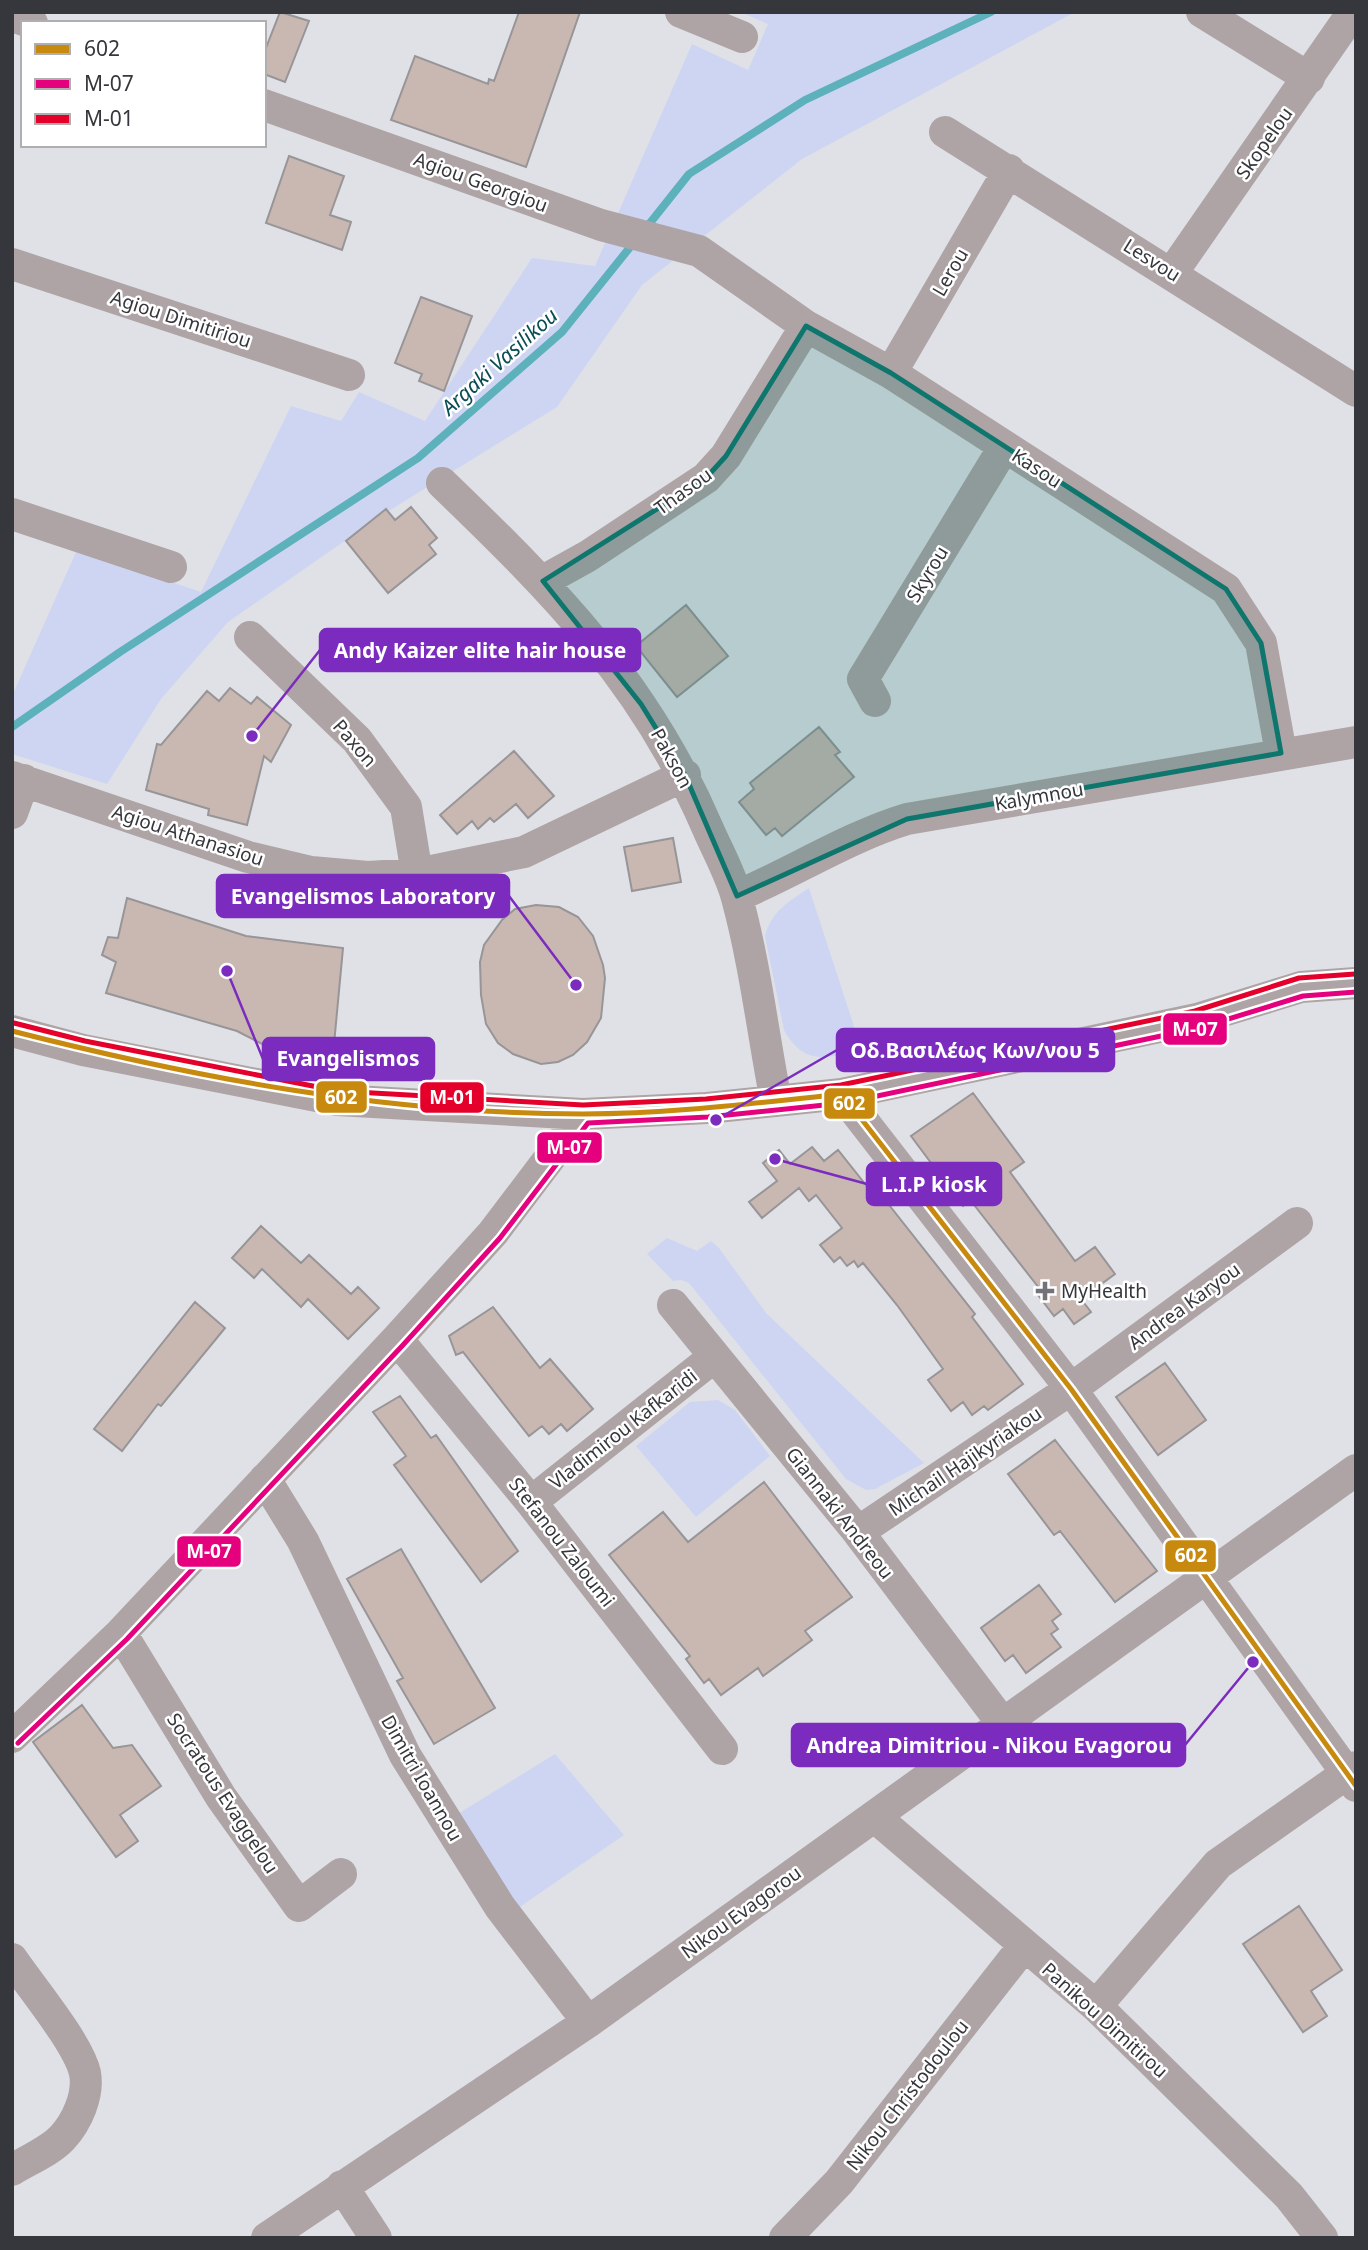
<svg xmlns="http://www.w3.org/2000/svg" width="1368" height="2250" font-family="'Noto Sans',sans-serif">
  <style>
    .green { fill: #ced5f3 }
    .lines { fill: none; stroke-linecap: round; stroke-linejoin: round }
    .stream { stroke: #5db1bb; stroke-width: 8 }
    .building { fill: #c9b8b2; stroke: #979597; stroke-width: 2 }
    .minor { stroke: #aea4a5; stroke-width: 32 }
    .bus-1-casing { stroke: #fff; stroke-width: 10 }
    .bus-2-casing { stroke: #fff; stroke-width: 10 }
    .bus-3-casing { stroke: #fff; stroke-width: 10 }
    .bus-1 { stroke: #c78a0f; stroke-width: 5 }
    .bus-2 { stroke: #e5007d; stroke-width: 5 }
    .bus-3 { stroke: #e4002b; stroke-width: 5 }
    .marked { fill: #0f766e; fill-opacity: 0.2; stroke: #0f766e; stroke-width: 5; stroke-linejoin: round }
    .poi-dot { fill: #727278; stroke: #fff; stroke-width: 2.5 }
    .labels { text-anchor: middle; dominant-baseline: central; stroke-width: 5; stroke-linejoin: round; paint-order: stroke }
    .street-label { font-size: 19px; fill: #36373c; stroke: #fff }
    .poi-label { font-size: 19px; fill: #36373c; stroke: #fff; text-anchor: start }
    .water-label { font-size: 21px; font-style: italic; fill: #0a4d54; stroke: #fff }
    .leader { fill: none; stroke: #7b2cbf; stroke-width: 2.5 }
    .callout-dot { fill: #7b2cbf; stroke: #fff; stroke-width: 2.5 }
    .callout { fill: #7b2cbf; stroke: #7b2cbf; stroke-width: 2.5 }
    .callout-label { font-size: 21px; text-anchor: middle; font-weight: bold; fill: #fff }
    .line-badge { stroke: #fff; stroke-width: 2.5 }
    .badge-label { font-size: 19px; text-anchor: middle; font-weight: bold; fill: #fff }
  </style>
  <rect width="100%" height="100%" fill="#e0e1e6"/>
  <path class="green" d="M740,12H1075L802,159L642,285L557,407L379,517L228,622L161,699L107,784L12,754V696L77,550L201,592L291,406L341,421L359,392L425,421L532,258L595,266L692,44L748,70L768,24Z
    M809,888L862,1051C826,1058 804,1066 784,1030L765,936C772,911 788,902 809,888Z
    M667,1238L697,1251L711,1241L719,1248L766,1313L924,1463L875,1489L866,1490L846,1479L689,1283L681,1280L673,1281L647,1254Z
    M718,1400L735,1410L770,1456L696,1517L636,1446L690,1402Z
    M555,1754L624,1835L511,1913L456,1815Z"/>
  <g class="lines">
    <path class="stream" d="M646,228L689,174L805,100L991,12
      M12,727L120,652L418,458L562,332L635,241"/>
  </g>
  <path class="building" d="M280,12L309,21L285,82L264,74V53Z
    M519,12H580L526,167L391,120L415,56L488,84L489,79L494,81Z
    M289,156L344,176L330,215L351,222L342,250L266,223Z
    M421,297L472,316L444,391L419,381L422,374L395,363Z
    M411,507L437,538L429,545L436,554L388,593L346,541L386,509L395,520Z
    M686,605L728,656L677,697L636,646Z
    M230,688L251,704L257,697L291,725L271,762L264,756L247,825L208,815L209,809L146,790L157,744L161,745L207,691L219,701Z
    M819,727L840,752L835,755L854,777L782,836L775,828L766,835L739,802L754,789L750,783Z
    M514,751L554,796L528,818L516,804L494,822L490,818L478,829L472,821L457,834L440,815Z
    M673,838L681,882L632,891L624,847Z
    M127,898L246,936L343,948L333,1055L270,1048L237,1031L106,993L116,962L102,955L108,937L118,938Z
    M536,905L559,907L578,917L593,936L603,965L605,978L601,1018L587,1042L573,1055L558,1062L541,1064L513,1054L498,1043L486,1024L481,995L480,962L484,945L502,920L515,909Z
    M973,1093L1024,1162L1010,1172L1075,1261L1095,1247L1115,1274L1081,1299L1091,1312L1074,1324L1063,1309L1054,1316L1035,1291L1039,1288L971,1201L963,1206L911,1136Z
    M812,1147L824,1161L838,1150L877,1199L882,1196L975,1314L972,1317L1023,1384L988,1410L984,1406L972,1415L963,1402L951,1411L928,1380L943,1369L897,1305L863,1263L858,1267L854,1261L847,1266L840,1257L834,1262L820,1245L842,1228L816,1195L809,1201L799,1188L762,1218L749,1202L777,1181L763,1163L779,1150L790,1164Z
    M261,1226L301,1263L309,1255L351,1294L358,1287L379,1308L348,1339L308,1299L301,1307L262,1269L254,1278L232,1258Z
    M195,1302L225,1328L161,1406L158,1404L122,1451L94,1429Z
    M493,1307L540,1368L550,1359L593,1409L567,1431L561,1424L549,1434L542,1426L529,1436L463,1352L456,1355L449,1336Z
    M1165,1363L1206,1420L1158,1455L1116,1397Z
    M400,1396L431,1438L436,1435L518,1551L481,1582L394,1465L406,1456L373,1412Z
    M1055,1440L1157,1571L1115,1602L1060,1531L1054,1535L1008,1474Z
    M764,1482L852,1597L805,1631L812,1640L763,1676L758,1668L721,1695L709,1679L704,1683L686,1659L690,1656L609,1555L663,1512L688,1542Z
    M401,1549L495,1708L434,1744L397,1681L403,1678L347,1579Z
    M1039,1585L1061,1614L1052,1621L1058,1629L1051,1634L1061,1647L1026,1673L1013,1655L1005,1661L981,1628Z
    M82,1705L113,1748L132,1745L161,1786L120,1815L138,1841L116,1857L33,1742Z
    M1299,1906L1342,1970L1311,1991L1327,2016L1303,2032L1243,1944Z"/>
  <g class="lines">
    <path class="minor" d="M681,12L742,37
      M1202,12L1309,78
      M12,16L32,23
      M264,105L601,225L699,251L806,326L891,373L1226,589L1261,643L1281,753
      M945,132L1356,391
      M12,264L349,375
      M1172,273L1353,12
      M891,373L1009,170
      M442,483C555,592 645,682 708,829C718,852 731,875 737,898C755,964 763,1034 776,1101
      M12,514L171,567
      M543,581L588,556L706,478L726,456L806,326
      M250,637L357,740L406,807L417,874
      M875,701L863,679L1004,447
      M12,777L248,857L311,872L368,877L417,874L524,852L685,775
      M12,813L24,780
      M737,896C794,872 848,837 907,819L1356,742
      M12,1031L83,1050L337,1100L583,1114L707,1108L842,1094L1197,1019L1301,987L1356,983
      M842,1094L1071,1389L1356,1786
      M673,1305L858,1532L1003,1724
      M397,1339L531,1502L722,1749
      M265,1479L303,1541L405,1755L500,1907L588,2022
      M531,1502L714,1357
      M858,1532L1071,1389L1297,1223
      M121,1633L221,1797L299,1906L341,1874
      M12,1737L121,1633L397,1339L493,1233L583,1114
      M875,1817L1096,2006L1289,2196L1322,2238
      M12,1959C31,1987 78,2043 85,2073C89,2095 77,2122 62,2138C50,2151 28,2160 12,2170
      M1096,2006L1218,1864L1356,1767
      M342,2186L376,2238
      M267,2238L588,2022L1356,1470
      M785,2238L839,2182L1023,1947"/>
    <g class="bus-1-casing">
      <path id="bus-1" d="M12,1031C200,1079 389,1114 583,1114C670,1114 756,1103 842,1094L1071,1389L1356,1786"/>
    </g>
    <g class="bus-2-casing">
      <path id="bus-2" d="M18,1743L127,1639L403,1345L500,1238L588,1123L708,1117L844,1103L1199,1028L1303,996L1356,992"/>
    </g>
    <g class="bus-3-casing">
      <path id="bus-3" d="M14,1023L85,1041L338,1091L583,1105L706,1099L841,1085L1195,1011L1299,978L1355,974"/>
    </g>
    <use href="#bus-1" class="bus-1"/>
    <use href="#bus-2" class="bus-2"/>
    <use href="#bus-3" class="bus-3"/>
  </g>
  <path class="marked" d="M806,326L891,373L1226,589L1261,643L1281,753L907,819L737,896L685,775L641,704L543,581L706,478L726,456Z"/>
  <path class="poi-dot" d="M1041.5 1280.5h7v7h7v7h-7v7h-7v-7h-7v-7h7z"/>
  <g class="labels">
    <g class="street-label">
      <text transform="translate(1264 143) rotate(-55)">Skopelou</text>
      <text transform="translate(481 182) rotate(20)">Agiou Georgiou</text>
      <text transform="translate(1152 260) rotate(32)">Lesvou</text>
      <text transform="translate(950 272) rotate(-60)">Lerou</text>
      <text transform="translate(181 319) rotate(18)">Agiou Dimitiriou</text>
      <text transform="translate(1037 468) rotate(33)">Kasou</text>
      <text transform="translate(683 491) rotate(-36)">Thasou</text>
      <text transform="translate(927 574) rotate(-59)">Skyrou</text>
      <text transform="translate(355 743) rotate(49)">Paxon</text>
      <text transform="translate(672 758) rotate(61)">Pakson</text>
      <text transform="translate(1039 796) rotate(-10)">Kalymnou</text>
      <text transform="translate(188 835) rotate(18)">Agiou Athanasiou</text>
      <text transform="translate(1184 1306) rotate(-36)">Andrea Karyou</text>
      <text transform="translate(623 1429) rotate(-38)">Vladimirou Kafkaridi</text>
      <text transform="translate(965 1461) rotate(-34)">Michail Hajikyriakou</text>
      <text transform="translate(840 1513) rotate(52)">Giannaki Andreou</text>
      <text transform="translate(562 1542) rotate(52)">Stefanou Zaloumi</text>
      <text transform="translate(422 1778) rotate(60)">Dimitri Ioannou</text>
      <text transform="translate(223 1793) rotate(57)">Socratous Evaggelou</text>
      <text transform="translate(741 1912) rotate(-36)">Nikou Evagorou</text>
      <text transform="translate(1105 2020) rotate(42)">Panikou Dimitirou</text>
      <text transform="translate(907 2095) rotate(-52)">Nikou Christodoulou</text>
    </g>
    <g class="poi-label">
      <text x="1061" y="1291">MyHealth</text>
    </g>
    <g class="water-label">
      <text transform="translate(499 361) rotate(-42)">Argaki Vasilikou</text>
    </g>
  </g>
  <path class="leader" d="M252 736L320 650M576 985L509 896M716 1120L837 1050M227 971L263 1059M775 1159L867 1184M1253 1662L1185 1745"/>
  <g class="callout-dot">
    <circle cx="252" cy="736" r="7"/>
    <circle cx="576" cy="985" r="7"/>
    <circle cx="716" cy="1120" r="7"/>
    <circle cx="227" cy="971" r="7"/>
    <circle cx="775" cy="1159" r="7"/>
    <circle cx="1253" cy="1662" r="7"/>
  </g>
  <g class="callout">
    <rect x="320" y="629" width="320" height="42" rx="7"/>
    <rect x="217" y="875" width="292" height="42" rx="7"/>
    <rect x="837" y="1029" width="277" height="42" rx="7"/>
    <rect x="263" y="1038" width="171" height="42" rx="7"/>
    <rect x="867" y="1163" width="134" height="42" rx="7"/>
    <rect x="792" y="1724" width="393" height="42" rx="7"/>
  </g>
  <g class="callout-label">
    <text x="480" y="658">Andy Kaizer elite hair house</text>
    <text x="363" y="904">Evangelismos Laboratory</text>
    <text x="975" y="1058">Οδ.Βασιλέως Κων/νου 5</text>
    <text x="348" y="1066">Evangelismos</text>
    <text x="934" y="1192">L.I.P kiosk</text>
    <text x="989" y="1753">Andrea Dimitriou - Nikou Evagorou</text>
  </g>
  <g class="line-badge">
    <rect x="1162" y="1012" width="66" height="34" rx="7" fill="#e5007d"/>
    <rect x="315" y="1080" width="53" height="34" rx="7" fill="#c78a0f"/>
    <rect x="419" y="1081" width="66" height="33" rx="7" fill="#e4002b"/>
    <rect x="823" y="1087" width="53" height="33" rx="7" fill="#c78a0f"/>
    <rect x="536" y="1131" width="67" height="33" rx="7" fill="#e5007d"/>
    <rect x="176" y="1535" width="66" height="33" rx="7" fill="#e5007d"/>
    <rect x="1164" y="1539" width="53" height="34" rx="7" fill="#c78a0f"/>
  </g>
  <g class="badge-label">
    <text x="1195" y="1036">M-07</text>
    <text x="341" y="1104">602</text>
    <text x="452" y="1104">M-01</text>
    <text x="849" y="1110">602</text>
    <text x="569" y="1154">M-07</text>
    <text x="209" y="1558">M-07</text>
    <text x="1191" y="1562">602</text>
  </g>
  <rect width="1368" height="2250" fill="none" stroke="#36373c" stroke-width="28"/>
  <rect x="21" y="21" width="245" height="126" fill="#ffffff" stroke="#afafb1" stroke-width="2"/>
  <rect x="35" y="44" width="35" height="10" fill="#c78a0f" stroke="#afafb1" stroke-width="2"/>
  <text x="84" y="56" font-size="21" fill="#36373c">602</text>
  <rect x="35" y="79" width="35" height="10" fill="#e5007d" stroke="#afafb1" stroke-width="2"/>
  <text x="84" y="91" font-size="21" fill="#36373c">M-07</text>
  <rect x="35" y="114" width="35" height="10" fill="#e4002b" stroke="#afafb1" stroke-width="2"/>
  <text x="84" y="126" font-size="21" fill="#36373c">M-01</text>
</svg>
